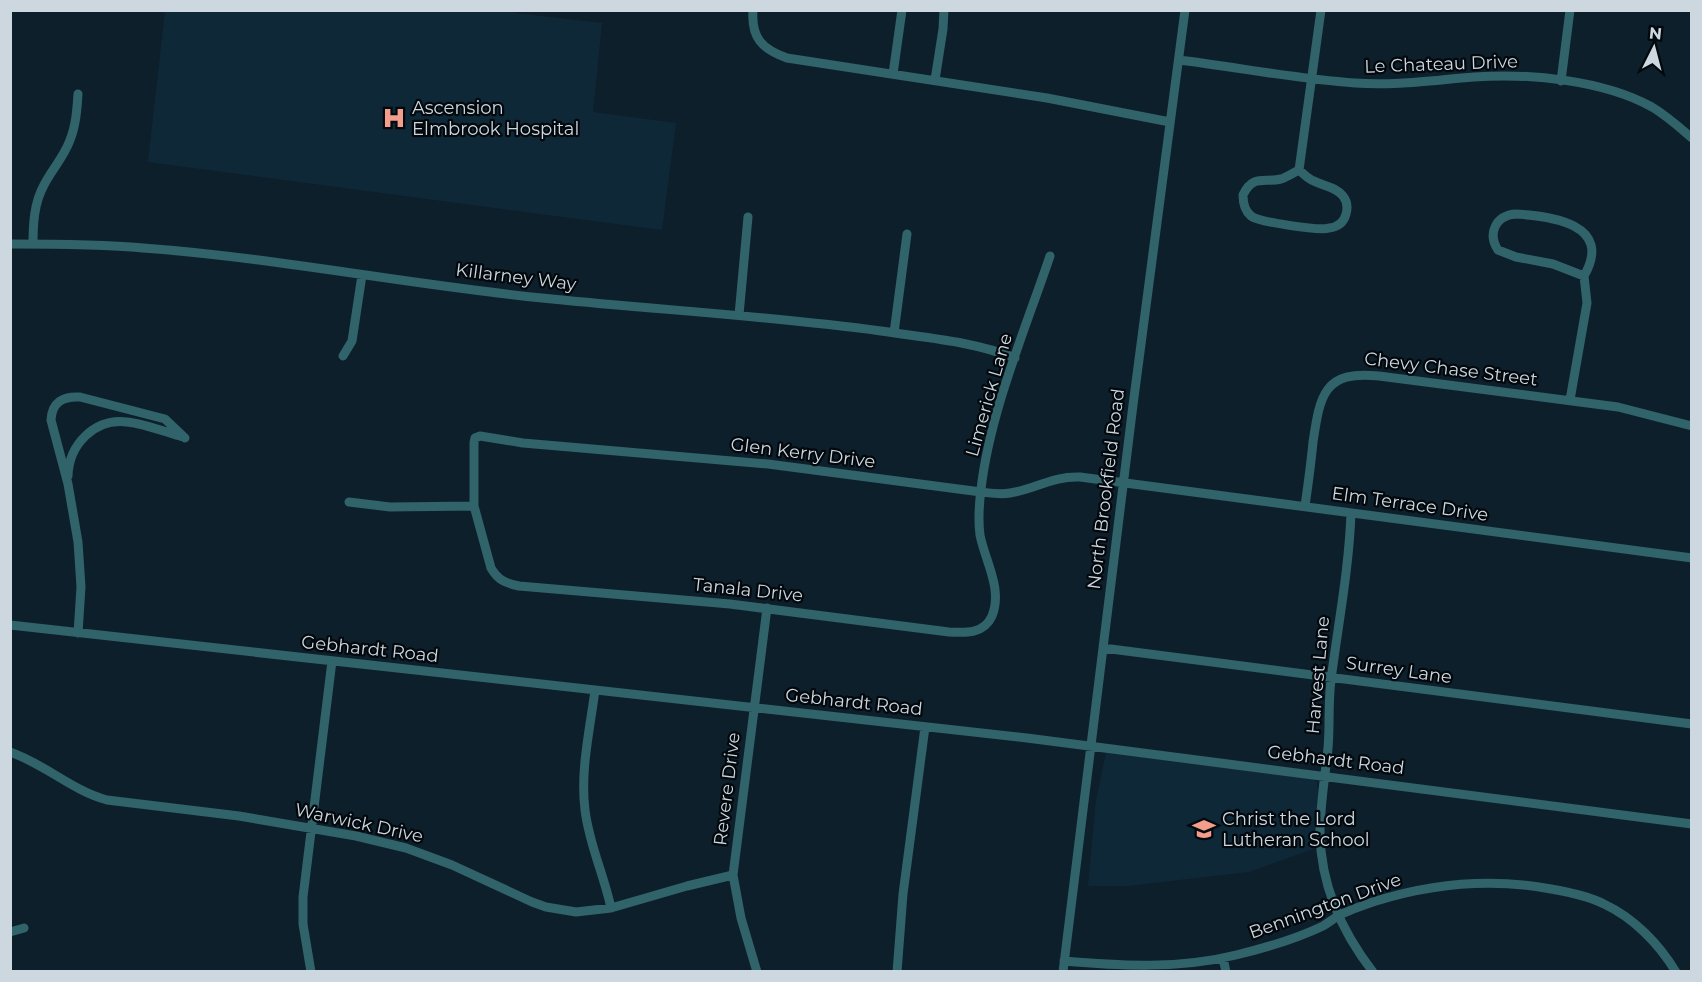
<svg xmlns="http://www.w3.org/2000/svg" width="1702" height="982" font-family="Montserrat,sans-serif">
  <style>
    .built { fill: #0f2838 }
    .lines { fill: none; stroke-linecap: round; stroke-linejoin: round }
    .minor { stroke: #31636a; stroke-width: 9 }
    .labels { text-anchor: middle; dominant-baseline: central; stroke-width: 4.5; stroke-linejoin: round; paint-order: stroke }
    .street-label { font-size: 18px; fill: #ccd7df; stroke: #03080d }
    .poi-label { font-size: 18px; fill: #ccd7df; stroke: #03080d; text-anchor: start }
  </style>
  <rect width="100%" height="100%" fill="#0d1f2b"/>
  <path class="built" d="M515,11V13L602,23L593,112L676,123L662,230L148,162L165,11Z
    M1106,753L1311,777L1317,782L1318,795L1316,815V848L1249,872L1127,886H1088L1096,800Z"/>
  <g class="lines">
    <path class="minor" d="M753,10C751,38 762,49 787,58L1047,98L1170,122
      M1179,60C1237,67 1296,79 1355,83C1395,86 1434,80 1474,77C1529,73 1603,80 1652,107C1667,116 1679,127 1692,138
      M893,74L902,10
      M935,80L943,29L944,10
      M1561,81L1570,10
      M1299,170C1304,174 1308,179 1314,181C1323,186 1336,187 1343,196C1347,201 1348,207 1346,214C1344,222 1338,227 1329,228C1320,231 1258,222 1251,216C1245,211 1243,203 1243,195C1253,174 1264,183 1281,179C1287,177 1293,173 1299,170Z
      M1299,170L1321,10
      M1515,214C1551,216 1614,224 1584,276L1553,264L1516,257L1498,250C1487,233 1496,216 1515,214Z
      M10,244C55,244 99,244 143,248C280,258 415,286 552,299C661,310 771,316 881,331C926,338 972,341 1015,358
      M33,244C33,224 34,203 44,185C52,169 64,157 70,140C76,125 77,109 78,94
      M1050,256C1025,330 990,412 981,489C979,505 978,520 980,535C985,561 1003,589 992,616C984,634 966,633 949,632L730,604L519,586C505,583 498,580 491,568L474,506V443L475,438L480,436L523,443L768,464L981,492C990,493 1000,495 1010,493C1035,489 1052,476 1080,477L1692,558
      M739,315L748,217
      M894,333L907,234
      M343,356L352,341L362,275
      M1570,400L1587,303L1584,276
      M68,476C69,444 95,418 127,422C146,424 165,432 183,437
      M349,502L390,507L474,506
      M1305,506C1308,485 1311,463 1313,442C1320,395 1324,370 1379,376L1618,407L1692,426
      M1351,513C1349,569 1338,625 1331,680C1328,703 1330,726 1328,748C1325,777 1320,805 1320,834C1321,885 1342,932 1373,972
      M10,625L1027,738L1692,824
      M78,633L81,587L78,542L68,484L51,420C52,402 63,396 80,397L165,419L185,438
      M1103,648L1692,724
      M595,690C590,729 580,771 585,810C589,844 604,875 611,908
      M10,752C45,764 71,790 107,800L239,816L356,836L406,848L452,865L532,902L546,907L576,912L611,908L687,886L733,875
      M10,932L24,928
      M1223,958L1226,972
      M1064,961C1121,966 1180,969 1236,955C1265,948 1296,939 1323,926C1328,923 1333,919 1338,916C1349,910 1364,905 1376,901C1434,883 1492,878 1551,889C1569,892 1588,896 1604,904C1634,918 1659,944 1676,972
      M311,972L303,924V897L332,661
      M757,972L741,918L733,875L767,608
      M897,972L903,894L925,727
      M1063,972L1133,405L1185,10"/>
  </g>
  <defs>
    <g id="hospital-bare" transform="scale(1.8)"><path d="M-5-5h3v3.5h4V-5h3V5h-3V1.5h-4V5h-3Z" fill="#f49d8c" stroke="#03080d" stroke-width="2.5" paint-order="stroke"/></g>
    <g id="school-bare" transform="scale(1.8)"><path d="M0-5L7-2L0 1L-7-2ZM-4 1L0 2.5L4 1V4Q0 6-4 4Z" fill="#f49d8c" stroke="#03080d" stroke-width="2.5" paint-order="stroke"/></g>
  </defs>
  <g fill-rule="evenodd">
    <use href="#hospital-bare" x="394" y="118"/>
    <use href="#school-bare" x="1204" y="829"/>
  </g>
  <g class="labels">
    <g class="street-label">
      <text transform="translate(1441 64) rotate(-2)">Le Chateau Drive</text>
      <text transform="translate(516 277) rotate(7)">Killarney Way</text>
      <text transform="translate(1451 369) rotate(7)">Chevy Chase Street</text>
      <text transform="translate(989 395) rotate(-74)">Limerick Lane</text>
      <text transform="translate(803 453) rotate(7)">Glen Kerry Drive</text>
      <text transform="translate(1106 489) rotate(-83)">North Brookfield Road</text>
      <text transform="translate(1410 504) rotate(8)">Elm Terrace Drive</text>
      <text transform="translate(748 590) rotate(6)">Tanala Drive</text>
      <text transform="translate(370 649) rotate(6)">Gebhardt Road</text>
      <text transform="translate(1399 670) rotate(8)">Surrey Lane</text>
      <text transform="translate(1318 675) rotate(-85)">Harvest Lane</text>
      <text transform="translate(854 702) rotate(6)">Gebhardt Road</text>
      <text transform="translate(1336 760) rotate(7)">Gebhardt Road</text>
      <text transform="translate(727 789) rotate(-83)">Revere Drive</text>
      <text transform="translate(359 823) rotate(12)">Warwick Drive</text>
      <text transform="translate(1325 906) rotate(-20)">Bennington Drive</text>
    </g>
    <g class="poi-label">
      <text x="412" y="108">Ascension<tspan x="412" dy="21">Elmbrook Hospital</tspan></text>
      <text x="1222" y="819">Christ the Lord<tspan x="1222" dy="21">Lutheran School</tspan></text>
    </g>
  </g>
  <rect width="1702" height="982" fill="none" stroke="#ccd7df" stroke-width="24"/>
  <g transform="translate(1654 48) rotate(6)" stroke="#03080d" stroke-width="4.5" paint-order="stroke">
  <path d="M0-4.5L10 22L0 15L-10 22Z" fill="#ccd7df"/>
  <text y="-9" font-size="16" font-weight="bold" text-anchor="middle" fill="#ccd7df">N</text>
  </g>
</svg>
